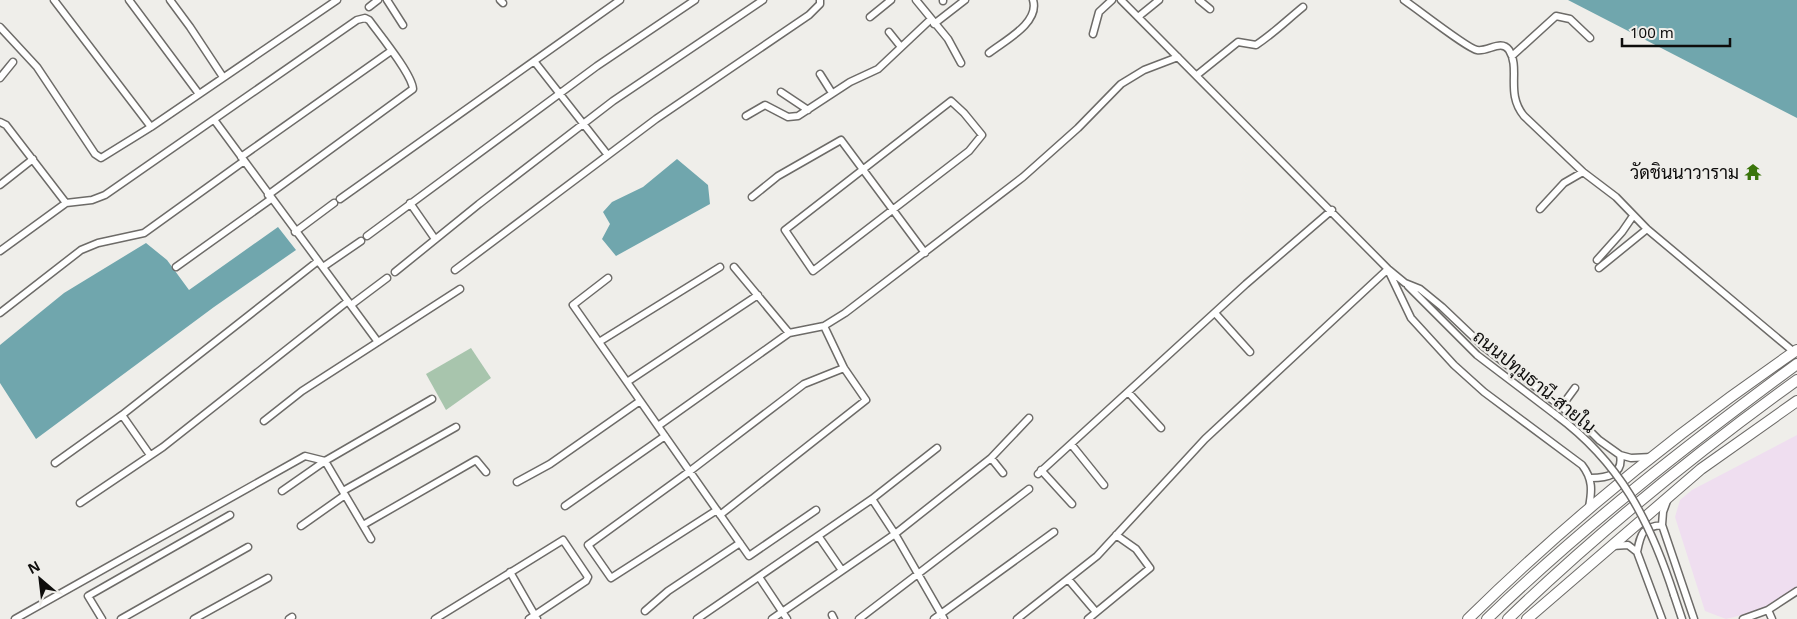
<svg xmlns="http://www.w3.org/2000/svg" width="1797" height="619" font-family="'Noto Sans',Sarabun,sans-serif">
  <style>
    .industrial { fill: #efdef0 }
    .green { fill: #a8c5ad }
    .water { fill: #70a6ad }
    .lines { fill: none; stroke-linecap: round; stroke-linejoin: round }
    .street-casing { stroke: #6d6b68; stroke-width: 9 }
    .primary-casing { stroke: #6d6b68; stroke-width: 12 }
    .street { stroke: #fff; stroke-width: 6 }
    .primary { stroke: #fff; stroke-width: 10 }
    .street-bridge-casing { stroke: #6d6b68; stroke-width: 9; stroke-linecap: butt }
    .street-bridge { stroke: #fff; stroke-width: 6 }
    .labels { text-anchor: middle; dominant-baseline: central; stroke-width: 5; stroke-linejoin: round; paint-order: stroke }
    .poi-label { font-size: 18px; fill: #0e0d0c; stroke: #efeeea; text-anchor: end }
    .street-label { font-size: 18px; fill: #0e0d0c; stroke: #efeeea }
  </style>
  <rect width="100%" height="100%" fill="#efeeea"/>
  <path class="industrial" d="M1797,435V587L1770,606L1754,612L1726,619L1705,611L1675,517L1680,500L1692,490Z"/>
  <path class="green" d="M471,348L491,378L446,410L426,374Z"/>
  <path class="water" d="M1568,0H1797V118Z
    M677,159L708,185L710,204L616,256L602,239L610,224L603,212L612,202L643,187Z
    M278,227L296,250L214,307L36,439L0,383V345L64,293L146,243L167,260L189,290Z"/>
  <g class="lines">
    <g class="street-casing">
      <path id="street" d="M54,0L151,127
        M129,0L199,94
        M170,0L190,27L223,77
        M387,0L403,25
        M500,0L503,3
        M916,0L948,39L961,63
        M943,0V1
        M1121,0L1388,269L1405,283L1420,289L1442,307L1484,347L1582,423L1599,440L1620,455L1631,458L1652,457
        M1199,0L1210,9
        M1404,0C1416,8 1468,49 1477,50C1488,52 1501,39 1509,50C1521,69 1505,93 1524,116L1583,172L1616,197L1647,229L1794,352
        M369,7L378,0
        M870,17L891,0
        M1138,17L1159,0
        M934,24L965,0
        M0,27L37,67L95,154L101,158L151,127L337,0
        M889,32L901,47
        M1093,34L1099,12L1112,0
        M989,53C1004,41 1040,23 1033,0
        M1512,56L1556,16L1570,19L1590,38
        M534,61L607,154
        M820,74L832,93
        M1197,75L1238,42L1256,45C1274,33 1287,20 1303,7
        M0,78L13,62
        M781,92L808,110
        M951,101L964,113L982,135L969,151L813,271L785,230Z
        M746,116L765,105L788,117L798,116L850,82L878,69L930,20
        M215,121L378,342
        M0,122L6,125L66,203
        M241,157L391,51
        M0,185L33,159
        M752,197L778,176L841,140L925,253
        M340,199L620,0
        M410,203L435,239
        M1540,209L1564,183L1583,172
        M295,232L334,203
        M367,236L597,66L695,0
        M0,251L66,203L92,200L105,195L357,20L365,18L369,20C380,35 412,74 413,89L268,195
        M1597,260L1622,232L1633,216
        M176,267L271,199
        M323,267L361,241
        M734,267L789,333
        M1599,268L1647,229
        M455,270L656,119L809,15L820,4V0
        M395,272L479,204L613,101L763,0
        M1389,272L1411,318L1454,365L1484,392L1582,465C1593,479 1592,491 1589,507
        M608,278L573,305L749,556L816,510
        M1408,286L1477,355L1556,415
        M351,305L387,278
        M0,313L81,250L98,243L144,233L244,161
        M1215,313L1250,352
        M599,342L720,267
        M627,382L758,295
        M1128,392L1161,428
        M1561,407L1575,388
        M122,415L150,455
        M264,421L302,391L460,289
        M658,426L789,333L824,326L845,313L1023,177L1078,128L1121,84L1144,70L1178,57
        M1071,444L1104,485
        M991,458L1003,473
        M55,463L122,415L318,261
        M1041,470L1072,504
        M1038,474L1246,284L1332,210
        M1591,478C1606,478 1624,475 1620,455
        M517,482L550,464L640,401
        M282,491L325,461L371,539
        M343,491L456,427
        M872,499L895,534L944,619
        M1667,501L1663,512L1662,525L1694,619
        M80,503L163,447L348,301
        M565,506L665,436
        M717,510L611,578L588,545L690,471L804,384L844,368
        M720,515L866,400L844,368L824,326
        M363,525L476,460L486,472
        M301,526L345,495
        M819,537L841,569
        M1612,546L1628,545L1637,552L1662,619
        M1637,552C1641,533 1642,527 1662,525
        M510,572L537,619
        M759,577L787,619
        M1068,579L1096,612
        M1674,595L1682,619
        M1768,610L1772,619
        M645,611L668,591L740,543
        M832,615L834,619
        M15,619L305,456L325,461L432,399
        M102,619L88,596L230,515
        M121,619L248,547
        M194,619L268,578
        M289,619L292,617
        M435,619L563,540L588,577L586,581L529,619
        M697,619L872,499L937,448
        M772,619L895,534L991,458L1029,418
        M859,619L1029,489
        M934,619L1054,532
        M1017,619L1097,556L1205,439L1388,269
        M1088,619L1150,568L1136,549L1116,535
        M1743,619L1768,610L1797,591"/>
    </g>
    <g class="primary-casing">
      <path id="primary" d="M1468,619C1569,520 1680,430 1797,350
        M1487,619C1583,526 1690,443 1797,364
        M1508,619C1597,533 1696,453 1797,380
        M1527,619L1701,469L1797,401"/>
    </g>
    <use href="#street" class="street"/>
    <use href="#primary" class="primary"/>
    <g class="street-bridge-casing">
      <path id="street-bridge" d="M1556,415C1620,462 1650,521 1674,595"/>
    </g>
    <use href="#street-bridge" class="street-bridge"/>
  </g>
  <defs>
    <g id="temple-bare" transform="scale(1.35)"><path d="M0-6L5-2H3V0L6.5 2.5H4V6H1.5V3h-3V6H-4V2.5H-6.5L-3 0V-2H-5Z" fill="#3a750a" stroke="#efeeea" stroke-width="2.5" paint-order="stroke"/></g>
  </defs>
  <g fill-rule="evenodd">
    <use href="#temple-bare" x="1753" y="172"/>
  </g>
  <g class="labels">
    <g class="poi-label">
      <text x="1739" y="172">วัดชินนาวาราม</text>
    </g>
    <g class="street-label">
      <text transform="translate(1535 381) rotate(39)">ถนนปทุมธานี-สายใน</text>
    </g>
  </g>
  <g transform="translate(40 579) rotate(332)" stroke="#efeeea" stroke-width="4" paint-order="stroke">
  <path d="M0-4L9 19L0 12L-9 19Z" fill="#0e0d0c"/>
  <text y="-8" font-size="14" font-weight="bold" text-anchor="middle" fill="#0e0d0c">N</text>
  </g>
  <path d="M1622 38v8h108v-8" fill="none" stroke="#0e0d0c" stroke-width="2.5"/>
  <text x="1630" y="38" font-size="15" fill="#0e0d0c" stroke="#efeeea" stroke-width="4" paint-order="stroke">100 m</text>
</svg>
